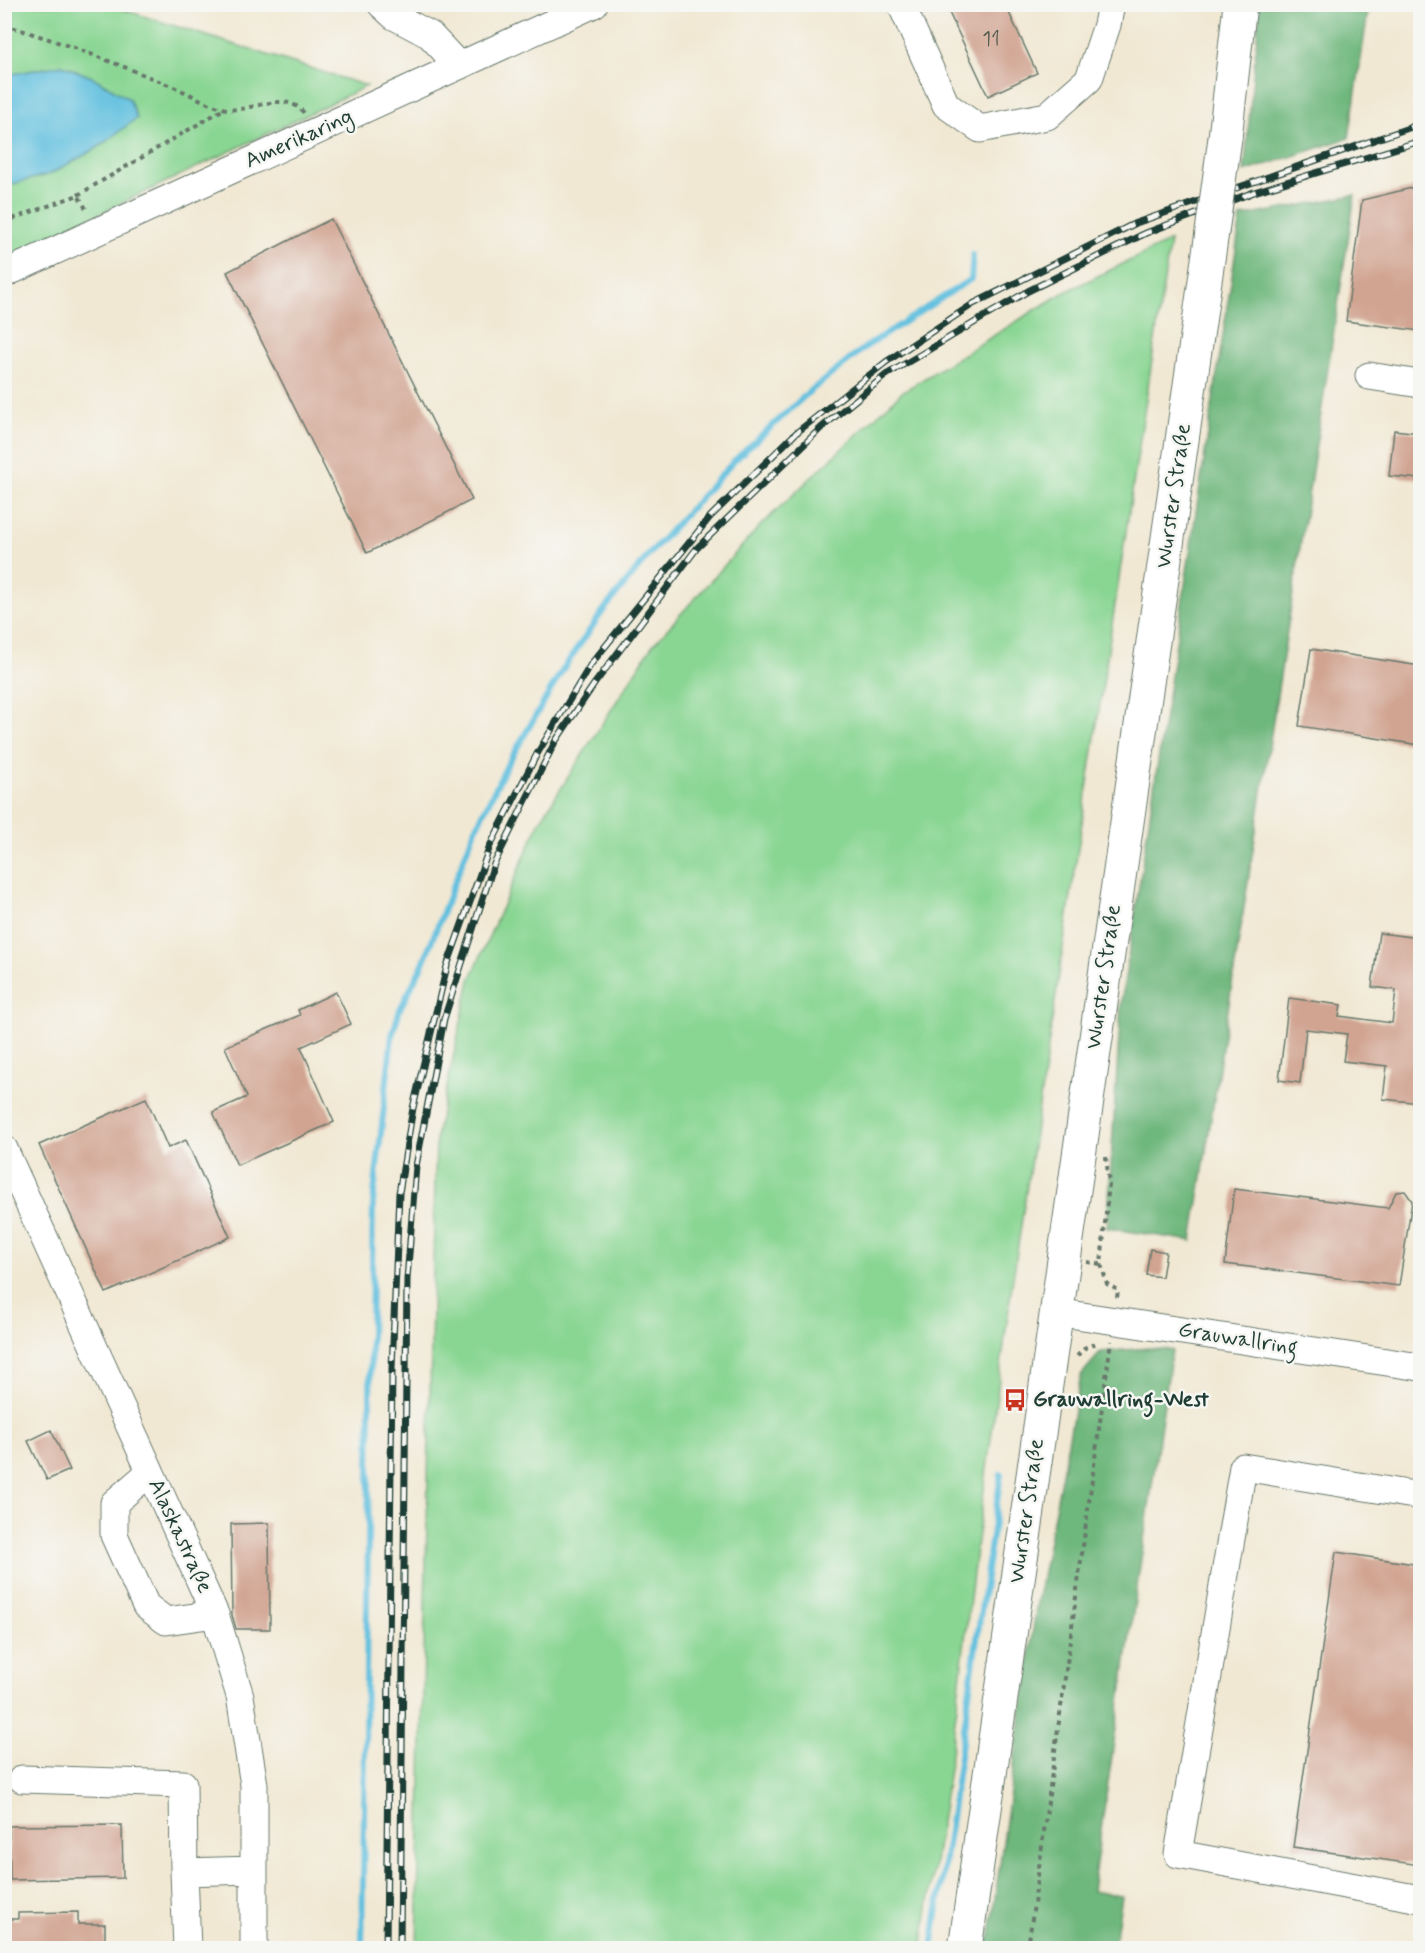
<svg xmlns="http://www.w3.org/2000/svg" width="1425" height="1953" font-family="Mynerve,sans-serif">
  <style>
    .green { fill: #89d693; stroke: #548a64; stroke-width: 1.5 }
    .forest { fill: #6eb77d; stroke: #467a58; stroke-width: 1.5 }
    .water { fill: #61c0df; stroke: #407e8a; stroke-width: 1.5 }
    .lines { fill: none; stroke-linecap: round; stroke-linejoin: round }
    .stream { stroke: #61c0df; stroke-width: 6 }
    .building { fill: #d1a492 }
    .minor-casing { stroke: #68796c; stroke-width: 29 }
    .major-casing { stroke: #68796c; stroke-width: 35 }
    .path { stroke: #68796c; stroke-width: 4; stroke-dasharray: 4.5 4.5; stroke-linecap: butt }
    .minor { stroke: #fff; stroke-width: 27 }
    .major { stroke: #fff; stroke-width: 33 }
    .rail-casing { stroke: #1f3d34; stroke-width: 7 }
    .rail { stroke: #f6f6f2; stroke-width: 4.5; stroke-dasharray: 14; stroke-linecap: butt }
    .major-bridge-casing { stroke: #68796c; stroke-width: 35; stroke-linecap: butt }
    .major-bridge { stroke: #fff; stroke-width: 33 }
    .labels { text-anchor: middle; dominant-baseline: central; stroke-width: 5; stroke-linejoin: round; paint-order: stroke }
    .number-label { font-size: 20px; fill: #4c574c }
    .street-label { font-size: 22px; fill: #1f3d34; stroke: #f6f6f2 }
    .poi-label { font-size: 22px; font-weight: bold; fill: #1f3d34; stroke: #f6f6f2; text-anchor: start }
  </style>
  <rect width="100%" height="100%" fill="#f6f6f2"/>
  <filter id="ink" filterUnits="userSpaceOnUse"><feTurbulence type="fractalNoise" baseFrequency=".0167" numOctaves="2"/><feDisplacementMap in="SourceGraphic" scale="12" xChannelSelector="R" yChannelSelector="G"/><feConvolveMatrix kernelMatrix="1 2 1 2 8 2 1 2 1" color-interpolation-filters="sRGB"/></filter>
  <filter id="wash" filterUnits="userSpaceOnUse"><feTurbulence type="fractalNoise" baseFrequency=".008" numOctaves="4" result="noise"/><feDisplacementMap in="SourceGraphic" scale="24" xChannelSelector="R" yChannelSelector="G"/><feGaussianBlur stdDeviation="1.35" result="paint"/><feColorMatrix in="noise" values="0 0 0 0 0 0 0 0 0 0 0 0 0 0 0 0 0 1.4 0 .05"/><feComposite in="paint" operator="in"/></filter>
  <g filter="url(#wash)">
    <rect width="100%" height="100%" fill="#f1e8d3"/>
    <path class="green" d="M5,5H108L367,86L5,259V186L50,174L97,148L137,118L129,99L94,78L62,65L13,74L5,73Z
      M1170,241L1012,1285L977,1541L949,1770L922,1948H417L436,1137L470,980L540,821L652,646L760,526L902,392L1061,294Z"/>
    <path class="forest" d="M1260,5H1369L1349,138L1244,172Z
      M1355,195L1192,1241L1107,1228L1121,1004L1241,217Z
      M1148,1348L1172,1350L1092,1891L1122,1896L1114,1948H988L1036,1608L1081,1375L1101,1352Z"/>
    <path class="water" d="M62,65L94,78L129,99L137,118L97,148L50,174L5,186V73L13,74Z"/>
    <g class="lines">
      <path class="stream" d="M362,1948L373,1203L392,1036L400,1009L422,966L474,832L507,765L563,669L603,611L651,552L735,460L809,392L867,346L971,279L973,255
        M932,1948L1001,1474"/>
    </g>
    <g id="blocks">
      <path class="building" d="M945,4H1005L1037,73L988,96Z
        M1420,186V331L1346,321L1362,200Z
        M331,219L472,500L367,553L227,272Z
        M1394,430L1420,433V479L1389,476Z
        M1311,649L1420,666V745L1299,726Z
        M1379,933L1420,938V1103L1383,1099L1387,1066L1343,1061L1347,1034L1306,1029L1300,1083L1279,1080L1289,998L1341,1005L1339,1016L1392,1023L1396,990L1372,987Z
        M336,992L351,1024L301,1047L334,1122L237,1165L213,1112L247,1097L225,1047L300,1015L298,1010Z
        M146,1098L168,1148L186,1140L230,1237L106,1293L39,1145Z
        M1234,1189L1388,1208L1396,1192L1405,1191L1412,1201L1399,1286L1225,1264Z
        M1150,1249L1166,1252L1162,1277L1146,1275Z
        M51,1430L70,1470L47,1480L28,1441Z
        M269,1523L270,1629H236L232,1615L231,1524Z
        M1336,1552L1420,1565V1865L1293,1847Z
        M122,1825L123,1878L10,1880L9,1826Z
        M78,1912V1924H105V1948H4V1919H18V1913Z"/>
    </g>
  </g>
  <g filter="url(#ink)">
    <use href="#blocks" fill-opacity="0" stroke="#68796c" stroke-width="1.5"/>
    <g class="lines">
      <g class="minor-casing">
        <path id="minor" d="M381,4L394,16L430,35L459,66
          M901,4L946,105L980,129L1047,116L1089,79L1107,25L1111,4
          M4,274L594,4
          M1369,376L1420,384
          M4,1149L215,1614L240,1696L254,1785V1948
          M1056,1312L1420,1367
          M150,1472L114,1503V1535L146,1606L166,1621L215,1614
          M1420,1496L1243,1467L1178,1854L1420,1899
          M22,1779L183,1784L184,1872L254,1870
          M184,1872L187,1948"/>
      </g>
      <g class="major-casing">
        <path id="major" d="M1225,138L1240,4
          M965,1948L1212,232"/>
      </g>
      <path class="path" d="M4,25C63,42 120,65 176,88C191,94 206,104 222,108C248,116 283,87 304,113
        M78,195L224,109
        M4,222L78,195L88,212
        M1106,1157L1109,1183L1101,1264L1107,1284L1118,1290L1117,1298
        M1087,1262L1101,1264
        M1077,1356L1086,1347L1097,1343
        M1028,1948L1111,1341"/>
      <use href="#minor" class="minor"/>
      <use href="#major" class="major"/>
      <g class="rail-casing">
        <path id="rail" d="M386,1948L392,1369L399,1193L413,1108L447,966L490,846L537,754L591,664L710,517L796,433L886,362L973,304L1136,223L1420,124
          M400,1948L407,1279L416,1166L444,1019L494,864L555,742L595,683L697,548L821,428L886,375L1028,291L1146,233L1254,192L1420,141"/>
      </g>
      <use href="#rail" class="rail"/>
      <g class="major-bridge-casing">
        <path id="major-bridge" d="M1212,232L1225,138"/>
      </g>
      <use href="#major-bridge" class="major-bridge"/>
    </g>
  </g>
  <defs>
    <g id="bus-bare" transform="scale(1.8)"><path d="M-5-6H5V4H4V6H2V4H-2V6H-4V4H-5ZM-3.5-4V0h7V-4ZM-3.5 1.2v1.5H-2V1.2ZM2 1.2v1.5H3.5V1.2Z" fill="#c8321e" stroke="#f6f6f2" stroke-width="2.5" paint-order="stroke"/></g>
  </defs>
  <g fill-rule="evenodd">
    <use href="#bus-bare" x="1015" y="1400"/>
  </g>
  <g class="labels">
    <g class="number-label">
      <text x="991" y="39">11</text>
    </g>
    <g class="street-label">
      <text transform="translate(299 139) rotate(-24)">Amerikaring</text>
      <text transform="translate(1174 496) rotate(-82)">Wurster Straße</text>
      <text transform="translate(1104 977) rotate(-82)">Wurster Straße</text>
      <text transform="translate(1238 1339) rotate(9)">Grauwallring</text>
      <text transform="translate(1027 1511) rotate(-82)">Wurster Straße</text>
      <text transform="translate(180 1536) rotate(65)">Alaskastraße</text>
    </g>
    <g class="poi-label">
      <text x="1033" y="1400">Grauwallring-West</text>
    </g>
  </g>
  <rect width="1425" height="1953" fill="none" stroke="#f6f6f2" stroke-width="24"/>
</svg>
